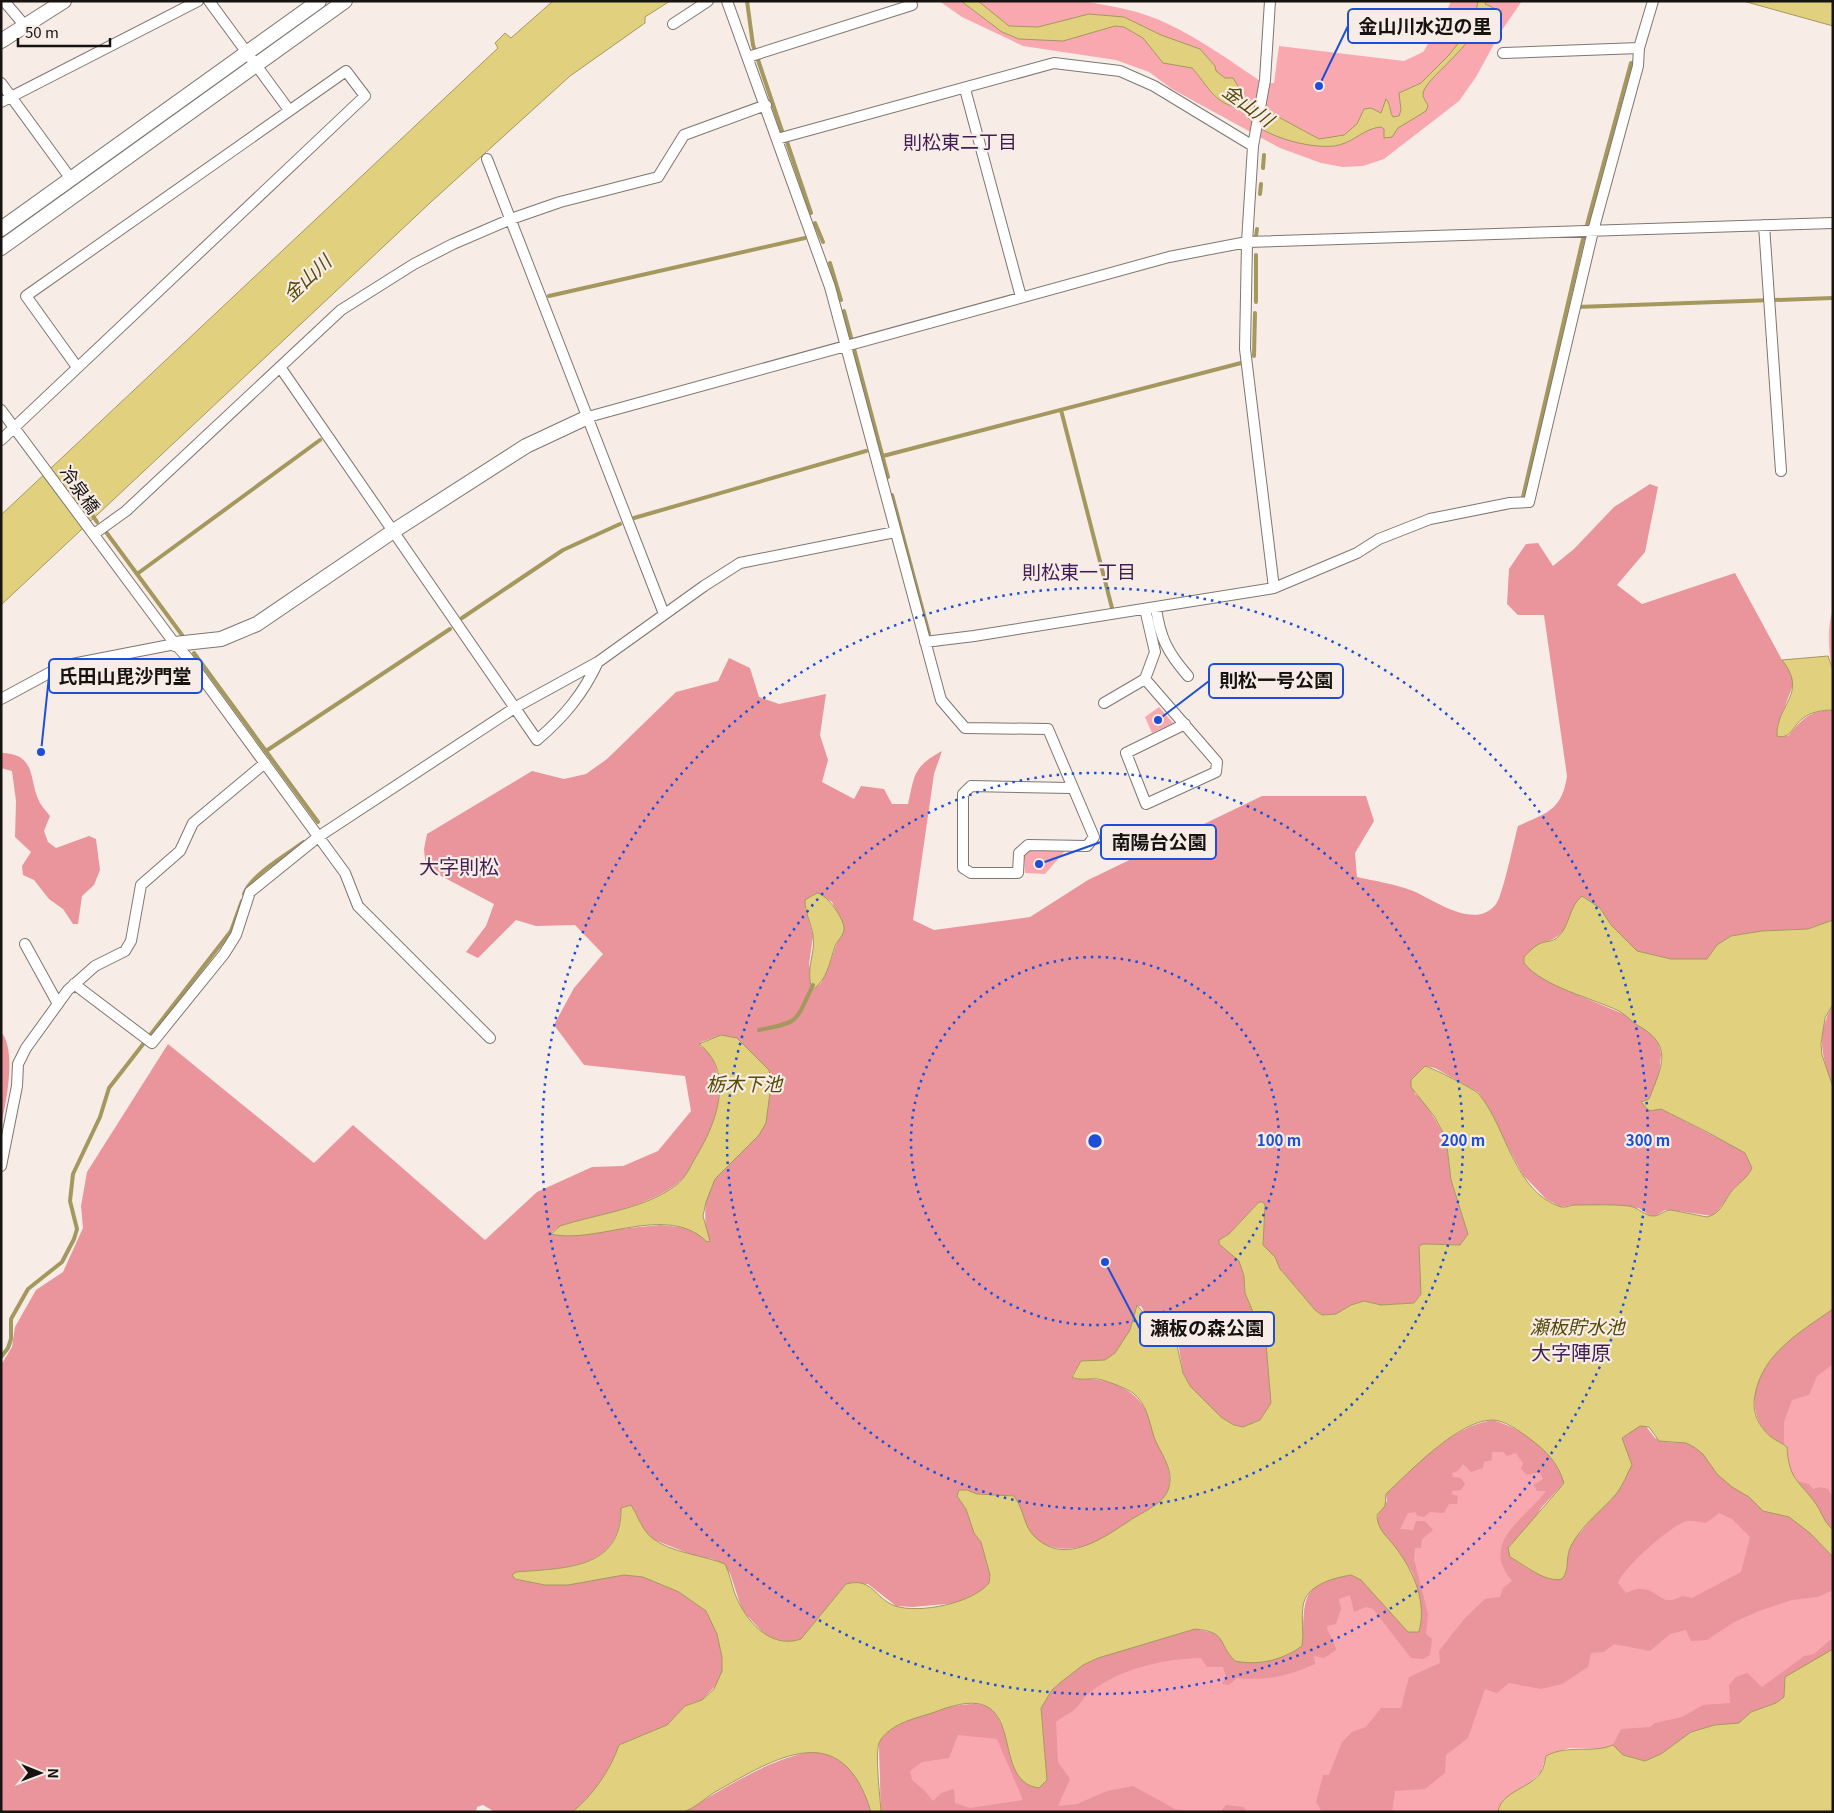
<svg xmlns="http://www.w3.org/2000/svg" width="1834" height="1813" font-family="Georgia,'Noto Sans JP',serif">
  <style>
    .green { fill: #f9a8af }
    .forest { fill: #ea949b; fill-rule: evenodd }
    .water { fill: #e1d17f; stroke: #a4985e }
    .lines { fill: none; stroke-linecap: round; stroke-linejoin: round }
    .stream { stroke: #a4985e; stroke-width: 4 }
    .street-casing { stroke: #7e7670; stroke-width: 12 }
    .secondary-casing { stroke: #7e7670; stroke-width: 16 }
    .street { stroke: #fff; stroke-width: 10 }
    .secondary { stroke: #fff; stroke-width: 14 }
    .ring { fill: none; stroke: #1d4ed8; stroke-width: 2.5; stroke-dasharray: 2.5 5 }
    .labels { text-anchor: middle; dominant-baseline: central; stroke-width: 4.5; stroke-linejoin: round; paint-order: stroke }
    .street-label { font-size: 18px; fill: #161311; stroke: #f7ede6 }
    .water-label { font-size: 19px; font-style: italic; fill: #554a08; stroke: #f7ede6 }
    .neighbourhood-label { font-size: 19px; fill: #401d54; stroke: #f7ede6 }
    .quarter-label { font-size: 20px; fill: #401d54; stroke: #f7ede6 }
    .centre { fill: #1d4ed8; stroke: #f7ede6; stroke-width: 2.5 }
    .ring-label { font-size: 15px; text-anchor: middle; font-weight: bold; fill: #1d4ed8; stroke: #f7ede6; stroke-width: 4.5; stroke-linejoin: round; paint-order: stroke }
    .leader { fill: none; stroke: #1d4ed8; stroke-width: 2 }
    .callout-dot { fill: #1d4ed8; stroke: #f7ede6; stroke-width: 2 }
    .callout { fill: #f7ede6; stroke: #1d4ed8; stroke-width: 2 }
    .callout-label { font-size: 19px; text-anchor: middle; font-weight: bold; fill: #161311 }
  </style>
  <rect width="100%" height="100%" fill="#f7ede6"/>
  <path class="green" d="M939,1H1083C1111,6 1143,11 1168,24C1202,40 1232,62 1263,83H1274L1279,46L1404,61L1423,52L1443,20L1451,1H1522L1500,33L1476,77L1459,101L1384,159L1363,166L1343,167L1321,163L1280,148L1172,89L1149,72L1116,60L1023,46L962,17Z
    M1833,610V670C1828,655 1827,625 1833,610Z
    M1159,707L1173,723L1152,733L1145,717Z
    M1030,851H1065L1045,874L1025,873L1024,856Z
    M1833,1351V1530L1790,1471L1787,1447L1766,1433L1815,1354Z
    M1471,1426L1560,1471L1510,1545L1517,1561L1671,1495L1789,1516L1810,1533L1833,1557V1649L1785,1685L1602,1749L1569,1748L1546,1756L1541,1772L1498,1812H881L879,1746L893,1728L1043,1736L1121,1650L1262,1662L1288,1655L1297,1649L1382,1532L1421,1460L1443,1443Z"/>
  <path class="forest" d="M1650,484L1658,487L1645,552L1617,585L1642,604L1735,573L1782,660L1792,672L1793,685L1777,727L1788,736C1803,718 1809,711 1833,710V920L1808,929L1762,931L1731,936L1717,945L1707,959H1671L1637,951L1611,925L1600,908L1584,897L1577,901C1566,926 1568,936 1539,944L1580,996L1626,1015L1636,1024L1650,1031L1658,1040L1661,1054L1659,1078L1649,1099L1661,1109L1739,1149L1745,1153L1752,1168C1747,1179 1737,1184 1730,1193C1724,1202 1721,1209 1712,1216L1671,1210H1665L1655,1216H1650L1639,1208L1572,1205L1561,1207L1546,1199L1523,1175L1479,1093L1435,1068L1425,1066L1411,1080L1415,1094L1424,1101L1446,1138L1451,1181L1468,1234L1460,1245L1423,1244L1421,1294L1414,1303L1381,1305L1364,1301L1351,1305L1336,1314L1322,1315L1315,1310L1288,1278L1280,1269L1275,1257L1263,1245L1265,1205L1259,1202L1229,1234L1219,1240V1243L1239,1261L1244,1276L1245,1293L1266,1343L1271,1403L1260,1420L1243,1427L1234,1425L1222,1418L1190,1386L1183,1373L1179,1348L1164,1326L1148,1319L1141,1306L1136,1307C1134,1325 1124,1353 1105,1360C1098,1362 1088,1361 1081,1361L1072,1376L1075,1379C1107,1377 1137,1387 1150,1418C1153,1425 1152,1433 1156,1440C1162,1454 1173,1470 1169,1487C1165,1504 1143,1512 1130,1521C1120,1527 1112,1535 1102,1540C1077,1551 1047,1555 1029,1531C1021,1522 1018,1507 1014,1496L977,1494L967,1490L957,1496L966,1509L974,1533L981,1542L990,1575L989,1583L985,1589L957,1603L913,1607L896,1606L868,1584H846L801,1639L791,1643L767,1637L742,1610L730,1573L713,1559L695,1556L652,1539L643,1529L631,1505L621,1508C621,1570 564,1568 516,1572L515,1579L545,1585L624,1575L643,1577L679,1592L706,1611L717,1634L722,1657V1671L719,1682L702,1700L685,1706L667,1725L619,1745C611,1769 592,1797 572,1812H495L483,1805L477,1807L476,1812H1V1365L12,1347L15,1327L36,1290L63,1272L83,1228L81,1206L87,1172L168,1044L314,1163L353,1125L485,1240L537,1192L592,1167L623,1166L658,1151L691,1111L685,1076L584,1065L554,1025L574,988L603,954L575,925L536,926L516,920L478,958L466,952L486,926L494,904L426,868L424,849L427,834L532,771L564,779L586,774L607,759L676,692L718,681L729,658L750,668L759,697L779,704L826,694L820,735L828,760L822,782L854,799L861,786L884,789L892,804H908C915,774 913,767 942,751L934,774L913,920L934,930L1030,917L1088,880L1262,796H1366L1374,821L1355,853L1357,877C1375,881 1395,884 1413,891C1434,900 1476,931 1496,904C1503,895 1514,840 1518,826C1547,813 1562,810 1567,776L1544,615H1518L1507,604L1509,569L1526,544L1538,543L1553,566L1574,549L1614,507ZM817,893L832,902L843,925L829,966L821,983L814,989L809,964L813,936L805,907V901ZM721,1035C728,1046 766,1098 767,1106C770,1134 730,1157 715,1179C702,1199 705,1219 707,1242L698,1233L688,1228L661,1225L554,1235L552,1232L560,1226C600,1214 659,1206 687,1174C692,1168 695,1158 700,1151C712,1132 719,1111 719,1089C718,1073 716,1054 700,1046L701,1042Z
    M2,753C38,754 28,781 40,803C43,808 47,812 50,816L44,831L48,842L56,848L89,836L96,839L100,870L94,885L82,896L78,924H73L63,909L49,899L34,880L23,875L22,866L31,852L15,837L16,801L12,771L1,768Z
    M1833,1004V1087C1821,1055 1816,1035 1833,1004Z
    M1,1032C17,1049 6,1104 1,1125Z
    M1833,1309V1364L1817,1376L1809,1395L1792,1400L1784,1422V1444C1747,1431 1747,1383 1771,1357C1788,1338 1812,1323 1833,1309Z
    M1493,1420C1525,1430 1554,1450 1564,1483L1541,1508L1531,1525L1510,1545V1557L1528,1569L1559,1580L1567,1568L1568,1553L1571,1544L1600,1508L1621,1487L1631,1465L1622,1439C1626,1432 1638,1426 1645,1425L1655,1438L1664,1442L1686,1443L1694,1447L1703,1454L1717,1474L1749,1497L1763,1511L1789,1516L1810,1533L1833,1557V1590L1818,1597L1792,1600L1759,1611L1734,1622L1707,1640L1691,1641L1686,1630L1670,1634L1650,1651L1614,1644L1604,1652L1591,1653L1588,1667L1562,1684L1541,1689L1509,1683L1497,1693L1485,1689L1468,1738L1446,1755L1445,1773L1425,1789L1395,1791L1392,1812H1322L1316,1802L1323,1775H1329L1342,1742L1352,1732L1366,1727L1381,1708H1401L1409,1677L1440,1663L1439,1651L1465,1618L1485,1599L1500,1597L1503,1588L1512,1581C1479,1543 1525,1519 1546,1491H1537L1534,1485L1543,1479L1540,1472L1527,1475L1521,1469L1523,1463L1516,1453L1507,1456L1503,1452H1492V1460L1484,1462L1483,1468L1471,1472L1463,1464L1458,1471L1452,1473L1453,1477L1461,1478L1465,1484L1461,1490L1452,1491V1494L1458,1496L1457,1504H1449L1444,1513L1430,1512L1424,1517L1417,1516L1416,1512L1408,1513L1400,1529L1413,1530L1416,1521H1425L1433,1530L1422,1539L1421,1548H1415L1414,1559L1428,1614L1426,1634L1432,1639L1430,1655L1423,1659L1411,1658L1373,1609L1366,1607L1354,1612L1350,1595L1339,1599L1341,1609L1336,1624L1327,1626C1328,1636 1335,1640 1336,1650L1324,1658L1314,1656L1315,1664C1287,1676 1268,1681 1237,1678L1229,1685L1222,1684L1226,1677L1223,1667H1207L1201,1658C1162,1659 1118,1669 1088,1694C1083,1698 1080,1705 1075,1709C1069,1714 1062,1717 1056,1722L1058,1762L1070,1779L1058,1806L1077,1804L1107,1791L1133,1786L1175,1809L1192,1812H881L879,1741C883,1736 888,1731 893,1728C910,1717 975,1694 991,1709C1005,1721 1012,1761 1021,1779L1047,1780L1041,1708L1052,1690L1061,1682L1083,1665L1098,1658L1195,1629L1214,1633L1219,1635L1227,1649L1262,1662L1288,1655L1302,1646C1306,1603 1296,1583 1351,1575L1361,1580L1408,1632L1421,1604L1413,1572L1382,1532L1377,1522L1379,1510L1387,1501L1386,1494C1416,1465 1450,1427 1493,1420ZM1719,1513L1732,1519L1750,1537L1741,1572L1692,1598L1682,1596C1660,1608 1660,1590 1642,1589C1637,1588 1631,1591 1626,1593L1618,1583C1621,1570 1672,1524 1687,1521C1693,1520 1700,1522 1706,1523ZM958,1735L997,1739L1023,1800L970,1808L955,1803L954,1789L941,1793L933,1801L925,1791L912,1780L910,1771L922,1762L949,1758Z
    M1795,1481L1809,1484L1813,1489L1820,1487L1828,1489L1833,1498V1530L1824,1522L1812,1499Z
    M1830,1640H1833V1649L1784,1680V1697L1776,1703L1751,1712L1739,1723L1715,1725L1691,1732L1661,1754L1645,1761L1623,1755L1613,1745L1621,1729L1650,1727L1655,1723L1682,1717L1703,1705L1730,1703L1729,1685L1736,1677L1747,1673L1762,1687L1804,1656L1814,1654Z
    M814,1751C849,1758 862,1780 871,1812H683C726,1788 765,1760 814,1751Z
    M1226,1805L1244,1807L1246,1812H1220Z"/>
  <path class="water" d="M553,1H670L645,17V23L570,76L431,202L1,605V515L498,48L495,43L505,33L511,38Z
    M961,1H978L1009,26L1038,27L1089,14L1124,17L1161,35L1200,49L1215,66L1216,71L1225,78H1233L1249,104L1271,113L1319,139L1344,135L1357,124L1364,109L1371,108L1381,113L1386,99C1391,104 1389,111 1393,117L1399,116L1401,110L1399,93L1421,83L1449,55L1474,23L1478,1H1486L1485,4L1494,8L1492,14L1482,11C1480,44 1421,80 1423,95C1423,98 1427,103 1428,106L1426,111L1398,128L1392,137L1384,138V129L1381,127C1365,128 1355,141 1339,145C1316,151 1264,137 1249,119C1245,114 1245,111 1240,107C1215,106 1207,84 1192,68L1163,63L1143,38L1124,27L1115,26L1063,41L1019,39L1002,32Z
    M1743,1H1833V26Z
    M1828,656L1833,670V710C1822,710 1810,712 1802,719C1793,726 1790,740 1777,736C1776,704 1809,694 1782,660Z
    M817,893C827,894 844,919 844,928C844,936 838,939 835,946C830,961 827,981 812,990C805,966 816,955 813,935C811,923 805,913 805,900Z
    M1582,896L1600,908L1611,925L1637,951L1671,959H1707L1717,945L1731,936L1762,931L1808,929L1833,920V1004L1825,1018L1821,1044L1822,1055L1833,1087V1309C1800,1332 1762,1354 1755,1395C1752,1409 1756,1421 1765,1431C1771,1439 1779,1441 1787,1447C1789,1480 1798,1479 1816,1504C1822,1513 1824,1522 1833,1530V1557L1810,1533L1789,1517L1763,1511L1749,1497L1732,1487L1717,1474L1703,1454L1694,1447L1686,1443L1659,1441L1649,1427L1640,1426L1622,1438L1632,1465C1627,1474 1623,1485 1617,1493C1602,1511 1582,1524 1571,1546C1565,1557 1570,1570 1562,1579C1545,1583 1525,1565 1510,1557L1508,1548L1560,1488L1564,1483C1557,1461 1547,1452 1529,1438C1519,1431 1505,1420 1492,1420C1459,1420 1409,1472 1386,1494L1385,1506L1377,1515C1377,1530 1388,1537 1396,1548C1414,1572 1427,1602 1419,1632H1408L1361,1580L1351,1575C1333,1578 1306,1585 1303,1606C1301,1619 1304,1632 1302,1646C1283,1660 1258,1666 1235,1661C1217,1643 1228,1632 1195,1629L1098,1658L1083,1665L1061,1682L1052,1690L1041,1708L1047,1780L1039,1788C985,1781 1035,1672 935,1712C920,1717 901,1721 889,1731C885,1734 881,1738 879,1743C875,1756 880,1796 881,1812H871C842,1716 777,1757 715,1792C705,1798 693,1810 682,1812C671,1813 658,1812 648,1812C622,1812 597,1812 572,1812C592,1797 611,1769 619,1745L667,1725L685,1706L702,1700L714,1689L722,1671V1657L717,1634L706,1611L679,1592L643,1577L624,1575L568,1585H545L515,1579L512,1575L516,1572C564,1568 622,1570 621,1508L631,1505C638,1516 642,1530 652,1538C671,1553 703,1555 725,1564C730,1574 731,1583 735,1594C745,1620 770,1650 801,1639L846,1584C873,1577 874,1598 895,1606C920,1614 973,1603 989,1583L990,1575L981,1542L974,1533L966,1509L957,1496L959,1490H967L977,1494L1014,1496C1028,1516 1021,1531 1046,1545C1073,1560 1108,1535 1129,1521C1142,1512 1165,1504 1169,1487C1174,1468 1160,1453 1154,1437C1149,1421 1147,1404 1133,1393C1128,1389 1105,1380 1098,1379C1090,1378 1079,1381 1072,1377L1081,1361L1105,1360L1115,1353L1130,1330L1137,1305L1148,1319L1163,1326L1175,1336L1183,1373L1190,1386L1222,1418L1234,1425L1243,1427L1260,1420L1271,1403L1266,1343L1245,1293L1244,1276L1239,1261L1219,1244V1240L1229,1234L1259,1202H1263L1265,1205L1263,1245L1275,1257L1280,1269L1288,1278L1315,1310L1322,1315L1336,1314L1351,1305L1364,1301L1381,1305L1414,1303L1421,1294L1419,1246L1423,1244L1460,1245L1468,1234L1451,1180L1446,1138L1434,1116L1411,1087V1080L1425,1066C1433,1068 1474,1089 1479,1094C1507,1128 1514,1192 1561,1207C1566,1208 1570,1205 1575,1205C1593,1205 1612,1204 1629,1206C1638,1207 1645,1216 1653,1216C1660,1216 1664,1210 1671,1210L1707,1217C1721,1214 1724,1201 1731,1192C1738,1183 1747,1179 1752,1168L1745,1153L1709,1133L1661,1109L1649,1111L1641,1102L1649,1099C1662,1066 1674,1045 1637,1025C1631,1021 1626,1015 1619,1011C1592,998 1543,987 1524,963V957C1528,953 1533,947 1539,944C1545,941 1553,942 1558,937C1570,926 1569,906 1582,896Z
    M721,1035L737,1038L769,1070L771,1085L766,1123L759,1135L715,1179L706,1202L703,1216L710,1241L707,1242C667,1202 598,1245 551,1234L560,1226C597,1214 644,1209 675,1186C687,1177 690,1166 697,1155C717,1122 735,1071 699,1044Z
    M1833,1649V1812H1498C1501,1791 1530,1789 1541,1772C1544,1768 1545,1761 1546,1756C1568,1744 1591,1754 1613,1745L1623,1755L1645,1761L1661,1754L1691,1732L1715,1725L1739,1723L1751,1712L1776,1703L1784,1697L1785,1677Z"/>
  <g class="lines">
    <path class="stream" d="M747,1L753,45L783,134
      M787,142L811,213
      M1263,168L1264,155
      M1260,194L1261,184
      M815,223L823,242
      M1256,236L1257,229
      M830,263L841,300
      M549,296L805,238
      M1256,302V255
      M1577,307L1833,298
      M844,311L888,477
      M1254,356L1255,313
      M1061,410L1112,608
      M883,456L1241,363
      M892,495L929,634
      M1523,497L1582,243L1631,63
      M91,513L97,522
      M634,518L866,451
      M106,532L182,635
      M137,574L320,440
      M462,618L563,550L620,524
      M194,653L318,822
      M266,751L450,629
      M244,894C251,875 287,854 304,842
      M759,1030C801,1022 795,1022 813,985
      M1,1357L8,1348L11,1339V1319L28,1289L62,1262L74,1239L77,1229L70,1201L73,1174L100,1117L109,1088L231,931L242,901"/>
    <g class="street-casing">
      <path id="street" d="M4,1L26,27
        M209,1L289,110
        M727,1L830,287L941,700L965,728L1048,729L1094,837L1087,846L1028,845L1019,853L1018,873H971L963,868V794L971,786L1071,788
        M1270,1L1265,80L1253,146L1247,242L1245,349L1274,588
        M673,24L708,1
        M1503,53L1639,48
        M748,57L912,5
        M1,83L71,179
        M965,89L1021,297
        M1,102L198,1
        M777,139L1054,63L1120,71L1154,86L1253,146
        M487,159L664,614
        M1764,225L1781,471
        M280,367L537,740C564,717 583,694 598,662
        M1,410L175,644L187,657L345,873L358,906L490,1038
        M588,417L1169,257L1247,242L1833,223
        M1,440L365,96L346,71L26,296L77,367
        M94,534L126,511L341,310L414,264L453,244L511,219L560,202L658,177L684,135L766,105
        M1156,608C1160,638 1168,653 1188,676
        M1145,609L1155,652L1145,679L1217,762L1216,772L1146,804L1126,753L1185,724
        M925,642L974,636L1274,588L1357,553L1379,539L1430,519L1510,503L1529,502L1593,231L1638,66L1639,48L1653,1
        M1,699L62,666L175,644
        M1104,703L1145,679
        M25,944L58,1004
        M74,984L152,1043L224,954L236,935L250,892L318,837L516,707L598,662L704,586L740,563L895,532
        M1,1166L17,1086L18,1064L26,1048L68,990L95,966L125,951L131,941L141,885L180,851L193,823L265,763"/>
    </g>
    <g class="secondary-casing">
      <path id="secondary" d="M1,41L64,1
        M1,229L319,1
        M1,248L345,1
        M175,644L221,639L257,624L392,532L526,446L588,417"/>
    </g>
    <use href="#street" class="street"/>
    <use href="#secondary" class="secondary"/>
  </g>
  <g class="ring">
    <circle cx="1095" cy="1141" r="184"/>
    <circle cx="1095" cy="1141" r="368"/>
    <circle cx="1095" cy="1141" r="553"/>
  </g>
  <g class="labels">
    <g class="street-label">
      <text transform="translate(81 489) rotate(54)">冷泉橋</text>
    </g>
    <g class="water-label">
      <text transform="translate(1249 104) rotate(36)">金山川</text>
      <text transform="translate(306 277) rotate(-43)">金山川</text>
      <text x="744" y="1082">栃木下池</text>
      <text x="1577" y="1325">瀬板貯水池</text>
    </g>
    <g class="neighbourhood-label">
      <text x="960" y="140">則松東二丁目</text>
      <text x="1079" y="570">則松東一丁目</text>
    </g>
    <g class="quarter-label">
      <text x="459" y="865">大字則松</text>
      <text x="1571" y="1351">大字陣原</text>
    </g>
  </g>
  <circle cx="1095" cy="1141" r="8" class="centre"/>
  <g class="ring-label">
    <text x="1279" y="1146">100 m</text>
    <text x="1463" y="1146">200 m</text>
    <text x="1648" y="1146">300 m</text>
  </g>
  <path class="leader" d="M1319 86L1348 26M41 752L49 676M1158 720L1209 681M1039 864L1101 842M1105 1262L1140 1329"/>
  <g class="callout-dot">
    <circle cx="1319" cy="86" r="5"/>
    <circle cx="41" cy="752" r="5"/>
    <circle cx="1158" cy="720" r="5"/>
    <circle cx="1039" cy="864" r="5"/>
    <circle cx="1105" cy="1262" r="5"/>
  </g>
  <g class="callout">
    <rect x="1348" y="9" width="153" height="34" rx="5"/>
    <rect x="49" y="659" width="153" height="34" rx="5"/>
    <rect x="1209" y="664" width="134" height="34" rx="5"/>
    <rect x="1101" y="825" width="115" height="34" rx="5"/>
    <rect x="1140" y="1312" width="134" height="34" rx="5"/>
  </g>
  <g class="callout-label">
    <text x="1425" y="33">金山川水辺の里</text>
    <text x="125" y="683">氏田山毘沙門堂</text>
    <text x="1276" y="687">則松一号公園</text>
    <text x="1159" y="849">南陽台公園</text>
    <text x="1207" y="1335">瀬板の森公園</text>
  </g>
  <rect width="1834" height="1813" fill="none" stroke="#161311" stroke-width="5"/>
  <g transform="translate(40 1773) rotate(91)" stroke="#f7ede6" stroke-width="4" paint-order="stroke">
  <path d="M0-4L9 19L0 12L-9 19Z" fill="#161311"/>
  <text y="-8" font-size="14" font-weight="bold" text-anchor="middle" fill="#161311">N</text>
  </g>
  <path d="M18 38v8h92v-8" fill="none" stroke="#161311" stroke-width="2.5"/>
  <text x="25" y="38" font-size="15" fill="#161311" stroke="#f7ede6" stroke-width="4" paint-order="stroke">50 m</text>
</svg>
